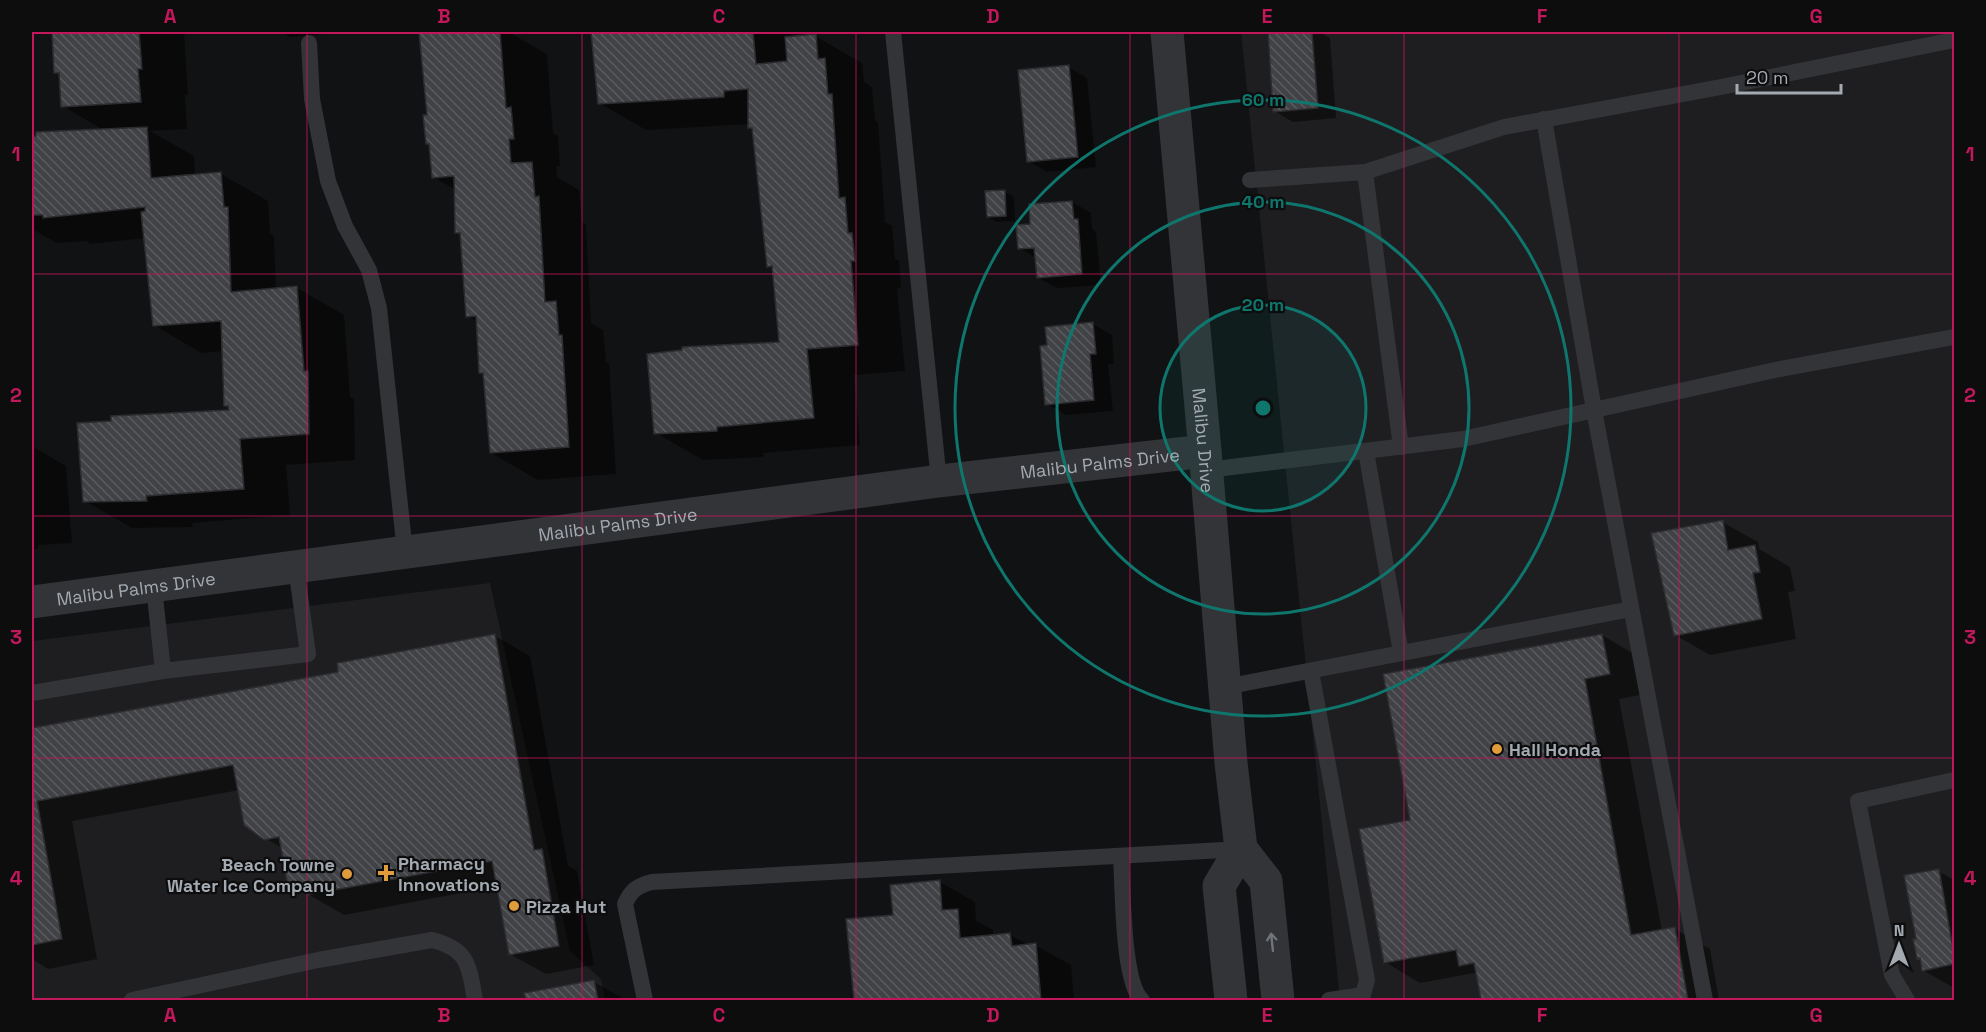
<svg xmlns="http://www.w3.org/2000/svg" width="1986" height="1032" font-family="'Space Grotesk',sans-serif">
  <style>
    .built { fill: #1e1e20 }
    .shadow { fill: #0007 }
    .building { fill: url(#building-back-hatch); stroke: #2c2c2f; stroke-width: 1.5 }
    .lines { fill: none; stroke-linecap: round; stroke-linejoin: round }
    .lane { stroke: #333437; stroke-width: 16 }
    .street { stroke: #333437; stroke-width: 33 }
    .oneway { stroke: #71757b }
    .grid { fill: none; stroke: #c2185b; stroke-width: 1.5; stroke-opacity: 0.55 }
    .ring { fill: none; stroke: #0f766e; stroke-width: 3 }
    .poi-dot { fill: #e09c3c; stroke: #0d0d0e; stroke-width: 2 }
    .labels { text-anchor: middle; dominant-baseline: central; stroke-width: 4.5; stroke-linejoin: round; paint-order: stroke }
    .street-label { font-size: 18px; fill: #a4aab2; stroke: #0d0d0e }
    .poi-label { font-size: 18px; font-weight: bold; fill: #a4aab2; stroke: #0d0d0e; text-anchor: start }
    .centre { fill: #0f766e; stroke: #0d0d0e; stroke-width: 3 }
    .ring-label { font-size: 18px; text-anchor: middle; font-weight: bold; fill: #0f766e; stroke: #0d0d0e; stroke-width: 4.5; stroke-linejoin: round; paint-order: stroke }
    .neatline { fill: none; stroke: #c2185b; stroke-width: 2 }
    .grid-label { font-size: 20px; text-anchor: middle; font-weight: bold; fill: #c2185b }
  </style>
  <defs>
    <pattern id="building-back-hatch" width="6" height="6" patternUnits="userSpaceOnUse" patternTransform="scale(1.5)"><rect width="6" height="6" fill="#414246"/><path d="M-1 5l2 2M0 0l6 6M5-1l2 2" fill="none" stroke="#595b5e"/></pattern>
  </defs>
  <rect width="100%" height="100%" fill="#111213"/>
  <path class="built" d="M1241,32H1954V1000H1340Z
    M490,583L570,951L601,979L605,1000H32V641Z"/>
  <path class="shadow" d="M53,32H184L188,95H185L187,129L150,131L194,156L195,176L221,174L268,201L270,234L274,236L276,290L297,288L344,315L350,397L354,399L355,460L286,465L290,515L192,523L193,527L132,528L85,501L230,412V408L226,405L224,351L201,353L154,325L146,238L91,244L86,241L57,243L32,229V138L105,131L63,106L61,75L56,72Z
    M281,32H346L291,37Z
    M438,32H528L510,33L547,54L553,133L558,136L560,166H556L557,177L579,190L582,222L586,225L591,323L603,330L606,362L609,364L616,474L538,480L491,453L485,375L480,372L478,322L468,316L462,235L457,233L456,190L433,177L431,145L427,143L429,116L420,33Z
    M593,32H787L797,37L815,36L862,63L864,82L872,87L875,120L878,122L885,222L892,226L895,259L899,261L901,287L897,288L905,371L854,375L860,445L763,453L764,457L703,460L656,433L780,343L774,269L768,266L754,129L750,127V124L646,130L599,103Z
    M1269,32H1319L1330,38L1336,118L1293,122L1274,111Z
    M1068,67L1087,78L1096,167L1047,172L1028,161Z
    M1005,192L1014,197L1015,221L997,222L988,217Z
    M1072,202L1091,213L1092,229L1096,232L1101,285L1057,288L1038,278L1037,258L1019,248L1032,226Z
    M1093,324L1112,335L1114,364H1108L1113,411L1066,415L1047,404L1049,347Z
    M32,446L66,466L72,543L38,545V549H32Z
    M1722,522L1758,542L1759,549L1790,567L1795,591L1788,592L1796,639L1710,655L1675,635Z
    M1602,635L1637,656L1645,694L1619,699L1662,931L1675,929L1710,949L1719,1000H1483L1478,975L1474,973L1420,983L1385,962L1411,821Z
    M495,636L530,656L568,866L577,871L594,965L546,974L510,954L498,886L344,915L308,894L282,848L265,838L239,790L72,821L97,959L48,969L32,959V728L340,673Z
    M1938,871L1954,880V988L1923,970L1921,960L1918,958V940Z
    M940,882L975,902L976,921L993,930V936L1010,935L1029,945H1035L1071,965L1074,1000H855L848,920L895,916Z
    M594,982L626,1000H527L526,994Z"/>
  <path class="building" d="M52,32H139L142,69H138L141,102L61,107L59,73H54Z
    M419,32H500L506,108L511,107L514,139H509L511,163L532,162L535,197L539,196L545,302L556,301L559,335H562L569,447L490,453L483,373H479L476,316L466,317L460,233H455L454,176L432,178L429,144H426L423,115H427Z
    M591,32H753L756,64L787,61L785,37L816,34L818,59L825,58L828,94H832L839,198L845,197L848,233H852L855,261H851L858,345L807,349L814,418L717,427V431L654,434L647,354L682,350V347L779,342L772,266L767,267L752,128H748V89L724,91V97L598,104Z
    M1268,32H1312L1318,108L1273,112Z
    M1069,65L1078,157L1027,162L1018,70Z
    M147,127L151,178L221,172L224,207H228L231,292L297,286L304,371H308L309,434L240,439L244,489L146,496L147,501L83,502L77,423L111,421V416L229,410L228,406H224L221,321L153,326L141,212L145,211V207L43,218V215H32V136H36V132Z
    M1005,190L1006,216L987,217L985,191Z
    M1072,201L1074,219H1078L1082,274L1037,278L1034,248L1018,249L1016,225L1030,224L1029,204Z
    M1093,322L1096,354H1090L1094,400L1045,405L1040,346L1047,345L1045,327Z
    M1723,520L1728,550L1755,545L1760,572L1753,573L1762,619L1674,636L1651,533Z
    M495,634L534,850L542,849L559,946L509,955L492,861L307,895L287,882L279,837L264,840L244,825L233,765L37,801L62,939L32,945V728L338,672L337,663Z
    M1602,634L1610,674L1585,679L1631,935L1675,927L1688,1000H1481L1474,963L1459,966L1456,950L1384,963L1359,829L1410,820L1383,674Z
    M1939,869L1954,954V964L1922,971L1920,958L1917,959L1913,939H1916L1904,875Z
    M940,880L942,910L958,909L960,938L1010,933L1012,946L1036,943L1041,1000H854L846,919L893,915L890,885Z
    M594,980L598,1000H526L524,993Z"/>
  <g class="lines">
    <path class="lane" d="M893,32L939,481
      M309,43L312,99L328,181L345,226L369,270L379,308L405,552
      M1544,119L1594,410L1705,1000
      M1365,172L1401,447
      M1250,180L1365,172L1504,127L1721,87L1954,40
      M1366,451L1401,653
      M1207,470L1463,439L1775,370L1954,337
      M163,671L308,654L296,567
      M1311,671L1367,980L1363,995L1329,1000
      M1225,687L1631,609
      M32,693L163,671L154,587
      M1121,856C1123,885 1122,983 1142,1000
      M132,1000L318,960L432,940C469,949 469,967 475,1000
      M645,1000L625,904C631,890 637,886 652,882L1241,849
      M1907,1000L1892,975L1858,801L1954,780"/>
    <g class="street">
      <path id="s1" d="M1167,32L1205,451L1231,763L1241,849L1266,881L1278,1000"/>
      <path id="s2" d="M32,602L939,481L1205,451"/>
      <path d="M1231,1000L1219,886L1241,849"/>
    </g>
  </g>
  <defs><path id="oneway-shaft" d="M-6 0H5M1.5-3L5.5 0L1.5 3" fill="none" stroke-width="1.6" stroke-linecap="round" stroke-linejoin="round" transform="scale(1.5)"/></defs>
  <use class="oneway" href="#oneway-shaft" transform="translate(1272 942) rotate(-96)"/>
  <path class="grid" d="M307,32V1000M582,32V1000M856,32V1000M1130,32V1000M1404,32V1000M1679,32V1000M32,274H1954M32,516H1954M32,758H1954"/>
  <circle cx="1263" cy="408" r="103" fill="#0f766e" fill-opacity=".12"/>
  <g class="ring">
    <circle cx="1263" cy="408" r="103"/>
    <circle cx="1263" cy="408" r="206"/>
    <circle cx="1263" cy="408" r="308"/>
  </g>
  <g class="poi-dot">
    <circle cx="1497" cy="749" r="6"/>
    <path d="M383 864h6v6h6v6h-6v6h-6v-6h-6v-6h6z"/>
    <circle cx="347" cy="874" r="6"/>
    <circle cx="514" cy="906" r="6"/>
  </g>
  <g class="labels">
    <g class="street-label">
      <text stroke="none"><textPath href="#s1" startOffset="410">Malibu Drive</textPath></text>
      <text stroke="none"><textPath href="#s2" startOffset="1077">Malibu Palms Drive</textPath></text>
      <text stroke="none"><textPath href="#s2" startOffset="591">Malibu Palms Drive</textPath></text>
      <text stroke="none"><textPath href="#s2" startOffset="105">Malibu Palms Drive</textPath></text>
    </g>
    <g class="poi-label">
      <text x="1509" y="749">Hall Honda</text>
      <text x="398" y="863">Pharmacy<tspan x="398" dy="21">Innovations</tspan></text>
      <text x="335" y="864" text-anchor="end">Beach Towne<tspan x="335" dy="21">Water Ice Company</tspan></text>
      <text x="526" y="906">Pizza Hut</text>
    </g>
  </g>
  <circle cx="1263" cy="408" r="9" class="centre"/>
  <g class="ring-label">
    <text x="1263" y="106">60 m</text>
    <text x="1263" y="208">40 m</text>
    <text x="1263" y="311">20 m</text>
  </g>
  <rect width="1986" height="1032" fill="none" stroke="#0d0d0e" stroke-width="66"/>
  <g transform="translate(1899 945)" stroke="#0d0d0e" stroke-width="4.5" paint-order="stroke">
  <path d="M0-4.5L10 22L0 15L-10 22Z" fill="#a4aab2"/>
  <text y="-9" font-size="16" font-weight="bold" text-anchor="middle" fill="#a4aab2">N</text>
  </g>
  <path d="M1737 84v9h104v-9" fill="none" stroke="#a4aab2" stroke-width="3"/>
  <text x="1746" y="84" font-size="18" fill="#a4aab2" stroke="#0d0d0e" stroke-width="4.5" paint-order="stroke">20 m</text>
  <rect x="33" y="33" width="1920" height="966" class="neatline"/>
  <g class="grid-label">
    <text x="170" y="23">A</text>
    <text x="444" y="23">B</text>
    <text x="719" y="23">C</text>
    <text x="993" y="23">D</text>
    <text x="1267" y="23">E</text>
    <text x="1542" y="23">F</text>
    <text x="1816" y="23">G</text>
    <text x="16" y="161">1</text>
    <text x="1970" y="161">1</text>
    <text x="16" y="402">2</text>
    <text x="1970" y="402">2</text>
    <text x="16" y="644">3</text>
    <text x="1970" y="644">3</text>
    <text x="16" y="885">4</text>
    <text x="1970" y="885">4</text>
    <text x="170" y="1022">A</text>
    <text x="444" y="1022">B</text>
    <text x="719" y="1022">C</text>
    <text x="993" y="1022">D</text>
    <text x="1267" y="1022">E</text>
    <text x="1542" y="1022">F</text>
    <text x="1816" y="1022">G</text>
  </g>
</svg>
